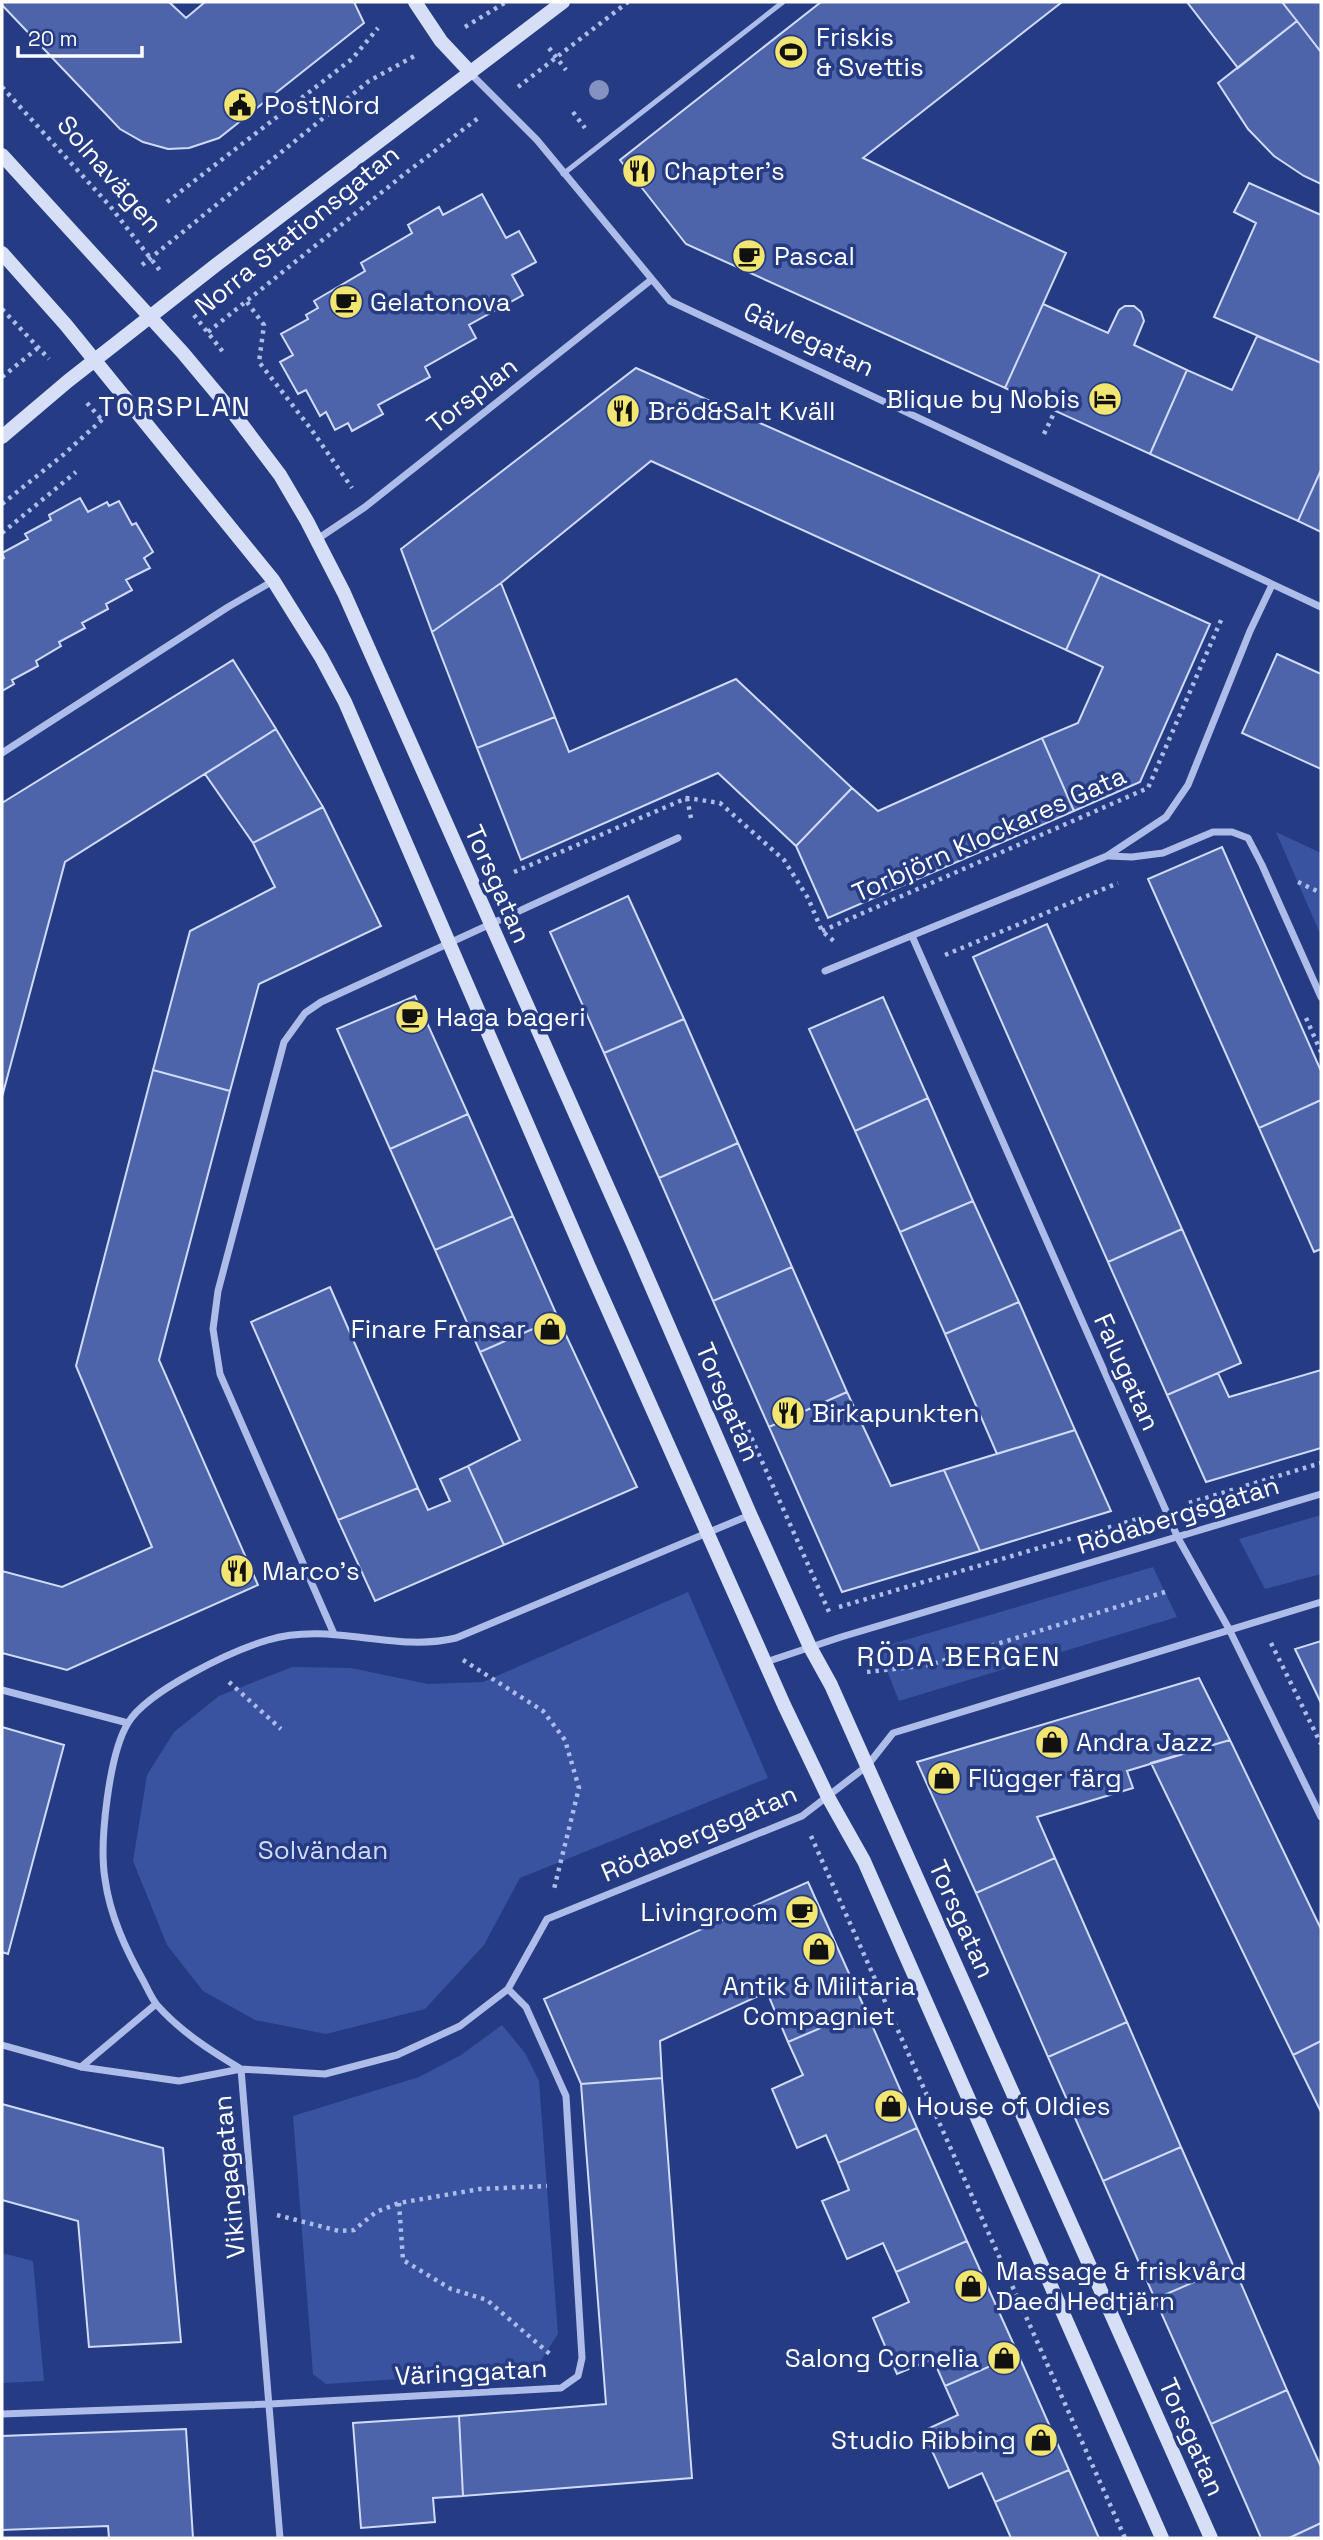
<svg xmlns="http://www.w3.org/2000/svg" width="1323" height="2540" font-family="'Space Grotesk',sans-serif">
  <style>
    .green { fill: #3953a0 }
    .building { fill: #4d64ab; stroke: #d1daf6; stroke-width: 2 }
    .lines { fill: none; stroke-linecap: round; stroke-linejoin: round }
    .path { stroke: #adbce8; stroke-width: 4.5; stroke-dasharray: 3.5 5; stroke-linecap: butt }
    .lane { stroke: #adbce8; stroke-width: 5 }
    .street { stroke: #adbce8; stroke-width: 7 }
    .secondary { stroke: #d7dff7; stroke-width: 14 }
    .tree { fill: #8492c2 }
    .labels { text-anchor: middle; dominant-baseline: central; stroke-width: 7; stroke-linejoin: round; paint-order: stroke }
    .poi-label { font-size: 26px; fill: #fff; stroke: #253b83; text-anchor: start }
    .street-label { font-size: 26px; fill: #fff; stroke: #253b83 }
    .park-label { font-size: 26px; fill: #d1daf6; stroke: #253b83 }
    .neighbourhood-label { font-size: 28px; letter-spacing: 2px; fill: #fff; stroke: #253b83 }
  </style>
  <rect width="100%" height="100%" fill="#253b83"/>
  <path class="green" d="M1276,832L1321,853V936Z
    M1321,1515V1574L1265,1589L1239,1539Z
    M1153,1567L1177,1617L899,1701L878,1648Z
    M688,1592L768,1778L520,1878L484,1945L425,2009L326,2034L255,2020L203,1991L167,1945L133,1861L147,1775L174,1732L219,1696L292,1667L351,1668L428,1684L483,1682Z
    M502,2025L525,2053L539,2081L558,2334L538,2365L487,2373L326,2384L313,2374L293,2116L419,2077L461,2055Z
    M2,2253L33,2261L44,2381L2,2383Z"/>
  <path class="building" d="M2,2H169L186,18L205,2H354L364,23L219,138L189,148L168,149L143,142L120,129L2,5Z
    M821,2H1062L863,158L1066,253L1005,388L686,244L620,160Z
    M1187,2H1282L1297,21L1238,68Z
    M1282,2H1321V52L1297,21Z
    M1297,21L1321,52V184L1304,176L1274,156L1248,129L1218,83Z
    M1249,183L1321,215V363L1214,317L1256,223L1234,212Z
    M482,194L506,238L519,231L536,262L512,275L523,295L469,325L476,338L425,367L430,377L378,405L383,414L352,431L348,423L335,430L326,412L320,416L306,390L298,394L280,362L293,355L281,334L308,319L306,315L318,308L314,301L365,271L361,263L412,233L408,225L439,207L443,215Z
    M1043,304L1108,333L1119,310L1125,306H1134L1141,312L1144,321L1134,345L1187,370L1150,454L1005,388Z
    M1257,336L1321,363V470L1298,521L1150,454L1187,370L1232,390Z
    M636,368L1100,574L1066,650L651,461L501,583L432,632L401,549Z
    M1321,470V532L1298,521Z
    M80,498L88,512L107,502L109,506L119,501L132,525L136,523L153,552L144,558L150,568L126,580L132,590L106,604L108,609L82,623L85,628L59,642L61,646L36,661L38,666L12,680L14,684L2,691V559L4,558L2,553L28,539L25,534L51,520L49,515Z
    M1100,574L1210,624L1140,782L1074,811L1042,738L1078,723L1103,667L1066,650Z
    M501,583L555,717L477,748L432,632Z
    M1277,654L1321,674V769L1242,733Z
    M233,660L276,729L65,862L2,1097V803Z
    M736,679L852,788L796,846L718,773L521,860L477,748L555,717L569,752Z
    M276,729L323,807L253,843L205,774Z
    M1042,738L1074,811L828,918L796,846L852,788L878,811Z
    M323,807L381,926L259,984L230,1091L153,1070L190,931L275,887L253,843Z
    M1222,847L1321,1071V1100L1259,1128L1148,879Z
    M628,896L684,1019L604,1053L550,932Z
    M1047,924L1182,1229L1108,1262L973,957Z
    M415,996L468,1114L390,1149L337,1029Z
    M883,997L928,1098L855,1131L809,1029Z
    M684,1019L738,1143L659,1178L604,1053Z
    M153,1070L230,1091L159,1360L258,1585L67,1670L2,1653V1571L62,1587L152,1547L76,1366Z
    M928,1098L973,1201L900,1232L855,1131Z
    M1321,1100V1249L1314,1252L1259,1128Z
    M468,1114L513,1216L435,1250L390,1149Z
    M738,1143L792,1267L713,1301L659,1178Z
    M973,1201L1019,1302L945,1334L900,1232Z
    M513,1216L558,1318L480,1352L435,1250Z
    M1182,1229L1241,1363L1167,1395L1108,1262Z
    M792,1267L847,1392L769,1427L713,1301Z
    M330,1287L418,1488L338,1520L251,1322Z
    M1019,1302L1075,1430L997,1454L945,1334Z
    M558,1318L637,1487L504,1545L468,1466L520,1440L480,1352Z
    M1321,1370V1448L1206,1482L1167,1395L1218,1373L1229,1397Z
    M847,1392L891,1486L944,1470L980,1551L842,1592L769,1427Z
    M1075,1430L1111,1511L980,1551L944,1470Z
    M468,1466L504,1545L375,1601L338,1520L418,1488L428,1510L450,1501L440,1479Z
    M1321,1641V1703L1295,1649Z
    M1199,1678L1230,1740L1127,1771L1133,1788L1037,1817L1055,1858L976,1893L917,1762Z
    M2,1727L64,1745L8,1954L2,1952Z
    M1230,1740L1321,1929V2041L1293,2055L1151,1763Z
    M1055,1858L1127,2022L1048,2057L976,1893Z
    M808,1882L865,2009L788,2042L767,1992L660,2041L662,2078L581,2084L544,1999Z
    M865,2009L917,2128L838,2163L826,2135L797,2148L772,2089L803,2075L788,2042Z
    M1127,2022L1181,2147L1103,2181L1048,2057Z
    M1321,2041V2112L1293,2055Z
    M662,2078L692,2478L463,2496L459,2416L606,2404L581,2084Z
    M2,2104L163,2148L181,2342L89,2347L78,2221L2,2200Z
    M917,2128L967,2241L896,2272L883,2243L847,2259L822,2201L849,2190L838,2163Z
    M1181,2147L1233,2265L1155,2299L1103,2181Z
    M967,2241L1018,2354L945,2386L933,2359L897,2374L873,2318L909,2302L896,2272Z
    M1233,2265L1287,2390L1211,2424L1155,2299Z
    M1018,2354L1069,2470L995,2502L982,2473L949,2488L923,2431L958,2415L945,2386Z
    M1287,2390L1321,2467V2523L1289,2538H1261L1211,2424Z
    M459,2416L463,2496L433,2498L435,2522L361,2528L353,2423Z
    M186,2429L193,2538H109L108,2526L2,2530V2436Z
    M1069,2470L1099,2538H1011L995,2502Z
    M1321,2523V2538H1289Z"/>
  <g class="lines">
    <path class="path" d="M465,27L506,2
      M549,48L566,70
      M2,87L110,206L161,272
      M518,87L628,2
      M573,112L585,128
      M167,202L352,59L378,28
      M142,265L369,81L418,54
      M247,302L264,325L259,362L311,429L352,488
      M2,309L49,359
      M194,315L223,352
      M208,332L407,172L481,116
      M2,377L39,347
      M87,403L102,420
      M1044,434L1055,411
      M2,504L63,455L104,418
      M2,533L76,472
      M687,798L691,818
      M514,872L687,798L720,803L784,860L808,898L822,931L835,942
      M1298,882L1321,893
      M822,931L1148,788L1222,618
      M945,955L1118,883
      M1306,1018L1321,1052
      M748,1430L830,1614
      M1189,1503L1321,1463
      M839,1607L1144,1517
      M1271,1643L1321,1744
      M463,1660L543,1711L565,1740L579,1788L554,1889
      M867,1672L929,1665L1165,1592
      M229,1682L281,1729
      M811,1836L1125,2538
      M399,2203L403,2260L451,2289L487,2300L551,2355
      M277,2215L339,2231L354,2230L376,2212L399,2203L480,2189L547,2186"/>
    <path class="lane" d="M563,174L783,2"/>
    <path class="street" d="M471,74L537,140L670,301L1321,607
      M316,540L365,507L651,280
      M2,753L228,607L273,581
      M1108,856L1132,857L1163,853L1213,832H1232L1248,838L1262,865L1321,997
      M912,936L1178,1538L1229,1629L1321,1817
      M825,971L1107,856L1166,817L1188,785L1250,631L1272,585
      M334,1634L220,1374L213,1329L218,1291L284,1042L305,1013L321,1002L678,838
      M766,1662L841,1637L1321,1494
      M2,1690L128,1723
      M2,2045L81,2067L179,2081L241,2069L325,2074L397,2055L460,2026L508,1989L547,1919L802,1816L867,1766L893,1733L1321,1602
      M81,2067L156,2004
      M241,2069C211,2051 181,2032 157,2005C152,1999 148,1990 144,1982C126,1950 110,1916 105,1879C99,1843 109,1754 128,1723C147,1691 231,1651 268,1640C331,1621 393,1653 456,1638L750,1515
      M241,2069L280,2538
      M2,2414L270,2404L561,2388L578,2376L582,2358L566,2096L526,2007L508,1989"/>
    <path class="secondary" d="M415,2L441,41L471,73
      M2,155L183,353L234,414L280,475L307,521L344,593L633,1244L750,1514L810,1647L831,1685L1211,2538
      M2,253L66,325L273,580L321,657L345,702L589,1267L784,1705L828,1797L864,1861L1162,2538
      M2,437L68,381L216,265L563,2"/>
  </g>
  <circle class="tree" cx="599" cy="90" r="10"/>
  <defs>
    <g id="stadium-disc" transform="scale(1.75)"><circle r="9.5" fill="#f2e671" stroke="#253b83"/><path d="M0-5a6.5 5 0 1 0 0 10a6.5 5 0 1 0 0-10ZM-3.5-1.8h7v3.6h-7Z" fill="#111"/></g>
    <g id="civic-disc" transform="scale(1.75)"><circle r="9.5" fill="#f2e671" stroke="#253b83"/><path d="M-.6-6.5H3V-4.5H.6V-3L4-1V1h2V6H-6V1h2V-1L-.6-3ZM-1.2 2.5V6h2.4V2.5Z" fill="#111"/></g>
    <g id="restaurant-disc" transform="scale(1.75)"><circle r="9.5" fill="#f2e671" stroke="#253b83"/><path d="M-5-6h1v4h1v-4h1v4h1v-4h1v5L-1.5 .5V6h-2V.5L-5-1ZM5-6V6H3V1.5H1.5Q1.5-4 5-6Z" fill="#111"/></g>
    <g id="cafe-disc" transform="scale(1.75)"><circle r="9.5" fill="#f2e671" stroke="#253b83"/><path d="M-5.5-4.5H6V0H3Q3 3.5 0 3.5H-2.5Q-5.5 3.5-5.5 0ZM3-3.2v2h1.7v-2ZM-6 4.5H4V6H-6Z" fill="#111"/></g>
    <g id="hotel-disc" transform="scale(1.75)"><circle r="9.5" fill="#f2e671" stroke="#253b83"/><path d="M-6-4.5h1.5V1H6V5H4.5V3h-9V5H-6ZM-4 0a1.8 1.8 0 1 1 3.6 0ZM.5 0V-2.5h3Q6-2.5 6 0Z" fill="#111"/></g>
    <g id="shop-disc" transform="scale(1.75)"><circle r="9.5" fill="#f2e671" stroke="#253b83"/><path d="M-5-2.5h2.3a2.7 3.5 0 0 1 5.4 0H5L5.5 6h-11ZM-1.5-2.5h3a1.5 2.3 0 0 0-3 0Z" fill="#111"/></g>
  </defs>
  <g fill-rule="evenodd">
    <use href="#stadium-disc" x="791" y="52"/>
    <use href="#civic-disc" x="240" y="105"/>
    <use href="#restaurant-disc" x="639" y="171"/>
    <use href="#cafe-disc" x="749" y="256"/>
    <use href="#cafe-disc" x="346" y="302"/>
    <use href="#hotel-disc" x="1105" y="399"/>
    <use href="#restaurant-disc" x="623" y="411"/>
    <use href="#cafe-disc" x="412" y="1017"/>
    <use href="#shop-disc" x="550" y="1329"/>
    <use href="#restaurant-disc" x="788" y="1413"/>
    <use href="#restaurant-disc" x="237" y="1571"/>
    <use href="#shop-disc" x="1052" y="1742"/>
    <use href="#shop-disc" x="944" y="1778"/>
    <use href="#cafe-disc" x="802" y="1912"/>
    <use href="#shop-disc" x="819" y="1949"/>
    <use href="#shop-disc" x="891" y="2106"/>
    <use href="#shop-disc" x="971" y="2286"/>
    <use href="#shop-disc" x="1004" y="2358"/>
    <use href="#shop-disc" x="1041" y="2440"/>
  </g>
  <g class="labels">
    <g class="poi-label">
      <text x="816" y="37">Friskis<tspan x="816" dy="30">&amp; Svettis</tspan></text>
      <text x="264" y="105">PostNord</text>
      <text x="664" y="171">Chapter's</text>
      <text x="774" y="256">Pascal</text>
      <text x="370" y="302">Gelatonova</text>
      <text x="1080" y="399" text-anchor="end">Blique by Nobis</text>
      <text x="648" y="411">Bröd&amp;Salt Kväll</text>
      <text x="436" y="1017">Haga bageri</text>
      <text x="526" y="1329" text-anchor="end">Finare Fransar</text>
      <text x="812" y="1413">Birkapunkten</text>
      <text x="262" y="1571">Marco's</text>
      <text x="1076" y="1742">Andra Jazz</text>
      <text x="968" y="1778">Flügger färg</text>
      <text x="778" y="1912" text-anchor="end">Livingroom</text>
      <text x="819" y="1986" text-anchor="middle">Antik &amp; Militaria<tspan x="819" dy="30">Compagniet</tspan></text>
      <text x="916" y="2106">House of Oldies</text>
      <text x="996" y="2271">Massage &amp; friskvård<tspan x="996" dy="30">Daed Hedtjärn</tspan></text>
      <text x="979" y="2358" text-anchor="end">Salong Cornelia</text>
      <text x="1016" y="2440" text-anchor="end">Studio Ribbing</text>
    </g>
    <g class="street-label">
      <text transform="translate(110 174) rotate(49)">Solnavägen</text>
      <text transform="translate(297 230) rotate(-39)">Norra Stationsgatan</text>
      <text transform="translate(809 339) rotate(25)">Gävlegatan</text>
      <text transform="translate(472 395) rotate(-38)">Torsplan</text>
      <text transform="translate(989 834) rotate(-24)">Torbjörn Klockares Gata</text>
      <text transform="translate(498 884) rotate(66)">Torsgatan</text>
      <text transform="translate(1127 1372) rotate(66)">Falugatan</text>
      <text transform="translate(728 1402) rotate(67)">Torsgatan</text>
      <text transform="translate(1178 1515) rotate(-17)">Rödabergsgatan</text>
      <text transform="translate(699 1833) rotate(-23)">Rödabergsgatan</text>
      <text transform="translate(962 1919) rotate(66)">Torsgatan</text>
      <text transform="translate(229 2177) rotate(-95)">Vikingagatan</text>
      <text transform="translate(471 2372) rotate(-3)">Väringgatan</text>
      <text transform="translate(1192 2437) rotate(66)">Torsgatan</text>
    </g>
    <g class="park-label">
      <text x="323" y="1850">Solvändan</text>
    </g>
    <g class="neighbourhood-label">
      <text x="175" y="406">TORSPLAN</text>
      <text x="959" y="1656">RÖDA BERGEN</text>
    </g>
  </g>
  <rect width="1323" height="2540" fill="none" stroke="#ffffff" stroke-width="7"/>
  <path d="M18 46v10h124v-10" fill="none" stroke="#ffffff" stroke-width="3.5"/>
  <text x="28" y="46" font-size="21" fill="#ffffff" stroke="#253b83" stroke-width="5" paint-order="stroke">20 m</text>
</svg>
